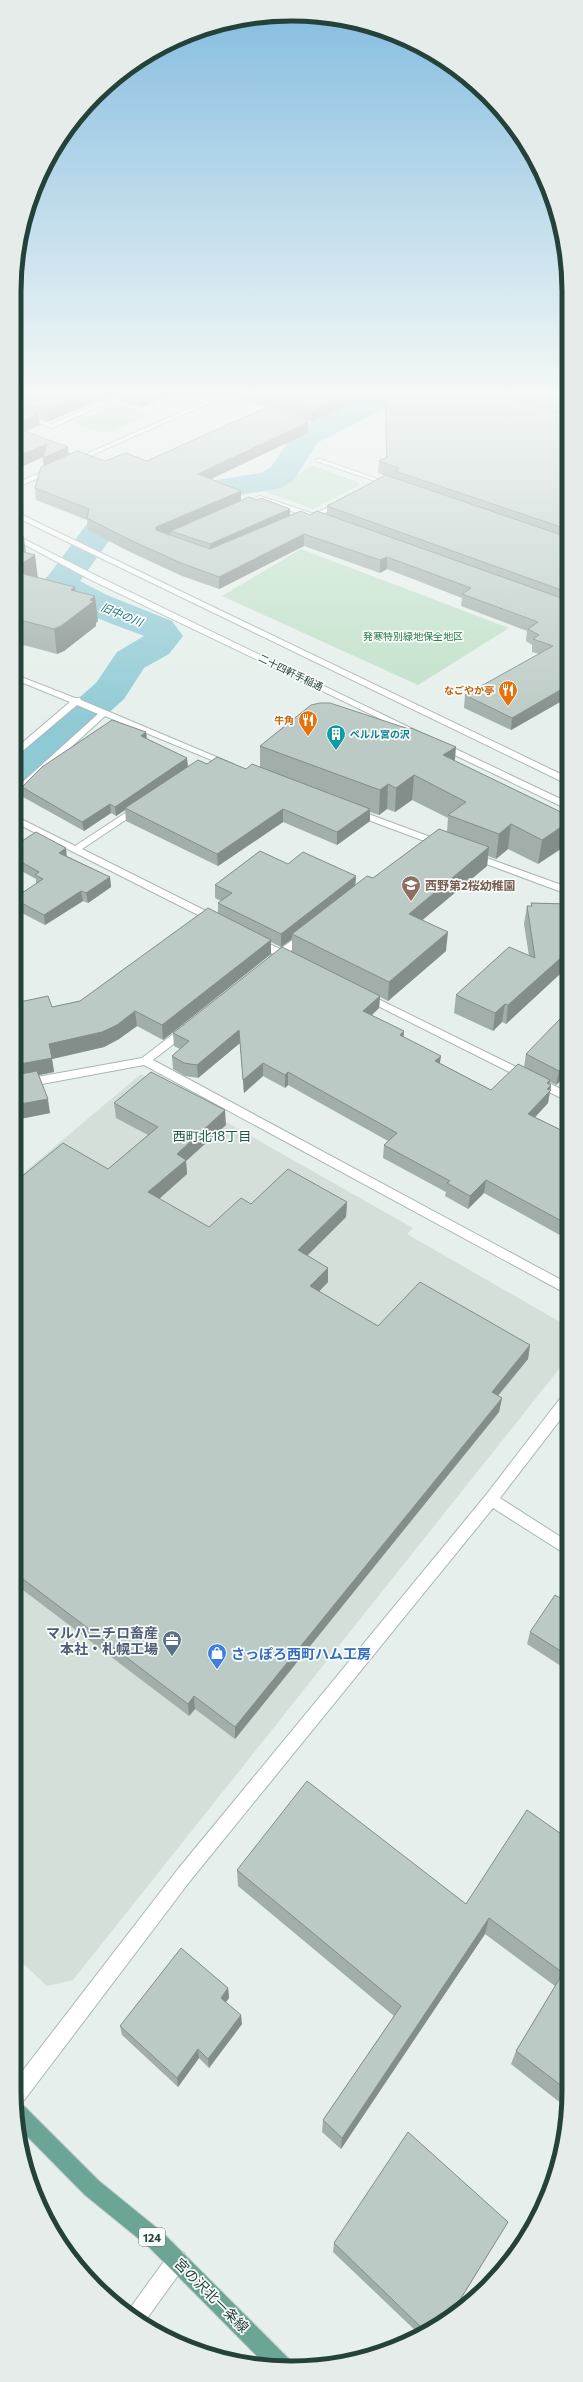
<svg xmlns="http://www.w3.org/2000/svg" width="583" height="2382" font-family="Commissioner,'Noto Sans JP',sans-serif">
  <style>
    .built { fill: #d4dfda }
    .green { fill: #bfe0c8 }
    .lines { fill: none; stroke-linecap: round; stroke-linejoin: round }
    .river { fill: #8ec9d4; fill-rule: evenodd }
    .minor-casing { stroke: #a8b8b2; stroke-width: 2 }
    .tertiary-casing { stroke: #a8b8b2; stroke-width: 2 }
    .primary-casing { stroke: #c2cac8; stroke-width: 2 }
    .minor { fill: #fff; fill-rule: evenodd }
    .tertiary { fill: #fff; fill-rule: evenodd }
    .primary { fill: #6aa596; fill-rule: evenodd }
    .wall { fill: #a1aea9 }
    .shaded-wall { fill: #838d89 }
    .building { fill: #bbcac4; stroke: #838d89 }
    .labels { text-anchor: middle; dominant-baseline: central; stroke-width: 3.5; stroke-linejoin: round; paint-order: stroke }
    .far-park-label { font-size: 10px; fill: #2d7a4b; stroke: #f7fbf9 }
    .far-street-label { font-size: 10px; fill: #24423a; stroke: #f7fbf9 }
    .far-food-label { font-size: 10px; font-weight: bold; fill: #c56008; stroke: #f7fbf9; text-anchor: end }
    .far-culture-label { font-size: 10px; font-weight: bold; fill: #0d838f; stroke: #f7fbf9; text-anchor: start }
    .far-water-label { font-size: 11px; font-style: italic; fill: #1c6f80; stroke: #f7fbf9 }
    .shield { fill: #f7fbf9; stroke: #637a73; stroke-width: 1 }
    .shield-label { font-size: 11px; font-weight: bold; fill: #24423a }
    .education-label { font-size: 12px; font-weight: bold; fill: #785e54; stroke: #f7fbf9; text-anchor: start }
    .neighbourhood-label { font-size: 13px; fill: #1f5548; stroke: #f7fbf9 }
    .near-service-label { font-size: 14px; font-weight: bold; fill: #4e5e75; stroke: #f7fbf9; text-anchor: end }
    .near-shop-label { font-size: 14px; font-weight: bold; fill: #366cbe; stroke: #f7fbf9; text-anchor: start }
    .near-street-label { font-size: 14px; fill: #24423a; stroke: #f7fbf9 }
    .rim { fill: none; stroke: #24423a; stroke-width: 5 }
  </style>
  <rect width="100%" height="100%" fill="#e6efeb"/>
  <path class="built" d="M141,1074L413,1228L407,1234L567,1326V1359L73,1980L47,1986L14,1955L15,1180Z"/>
  <path class="green" d="M119,404L152,415L105,433L73,423Z
    M311,465L358,482L360,485L313,509L263,491L287,483Z
    M301,549L509,628L418,685L222,596Z"/>
  <g class="lines">
    <path class="river" d="M370,393H407L403,399L317,443L294,480L281,488L178,506L149,517L114,534L80,581L107,595L172,621L183,636L169,654L144,668L124,699L31,783L16,786V753L96,683L117,652L144,636C119,626 59,607 44,586L45,579L51,572L90,520L125,503L145,494L178,486L261,473L271,467L295,431Z"/>
    <g class="minor-casing">
      <path id="minor" d="M121,393H129L52,428L21,416L26,415L52,424Z
        M178,393H187L211,402L206,403Z
        M316,459H320L395,485L390,486L316,461Z
        M260,496L314,514L339,502L344,503L314,519L260,500L241,508L237,506Z
        M16,675L75,698H80L81,700L233,764L232,766H226L105,716L19,795L16,796V788L98,714L77,705L19,754L16,755V748L70,702L16,680Z
        M139,804L144,807L142,809L82,849L220,918V922H212L16,823V817L19,818L75,846Z
        M355,809L444,842L446,844L441,847L438,846L352,814L350,812Z
        M473,853L567,887V894L470,858L468,856Z
        M304,932L309,935L288,953L295,958L290,961L281,958L274,961L270,960L269,958L273,954L252,941L257,938L280,949Z
        M366,993L567,1092V1101L362,998L361,996L362,994Z
        M185,1025L189,1026L190,1029L189,1032L153,1060L567,1283V1294L144,1065L15,1089V1081L142,1058Z
        M567,1395V1411L500,1498L567,1541V1555L493,1508L190,1881L22,2103L15,2105L14,2082L178,1869L486,1495L562,1396Z
        M177,2250L184,2253L187,2260L184,2267L143,2324L127,2313L128,2311L170,2253Z"/>
    </g>
    <g class="tertiary-casing">
      <path id="tertiary" d="M224,393H232L76,462L71,461Z
        M52,468L55,470L54,471L16,488V483Z
        M16,512L567,777V784L16,517Z
        M16,535L95,575L427,736L420,738L89,579L16,540Z
        M441,742L567,802V809L438,747V743Z"/>
    </g>
    <g class="primary-casing">
      <path id="primary" d="M15,2103L23,2105L99,2181L163,2233L290,2360L293,2367H268L149,2247L85,2195L18,2127Z"/>
    </g>
    <use href="#minor" class="minor"/>
    <use href="#tertiary" class="tertiary"/>
    <use href="#primary" class="primary"/>
  </g>
  <path class="wall" d="M16,393H173L140,408L117,400L116,393L49,421L39,418L40,425L25,432L68,455L105,461H147L308,422V433L211,479L241,501L256,500L290,509V516L327,515V506L386,476L378,473L379,461L386,458L385,393H567V698L511,730L464,708L465,695L539,654L532,652V645L526,641L527,631L461,606L462,598L387,569L380,573L304,546L219,589L182,576L130,552L88,530L87,520L36,500L35,488L44,465L43,457L16,469Z
    M231,393H374L312,422L231,395Z
    M16,534L38,578L75,587L76,591L98,621L96,623V626L64,651L57,654L16,643Z
    M146,732L147,739L188,766L207,764L246,769L260,767V746L455,761L567,815L538,864L508,849L496,859L488,856L487,866L422,920L446,951L388,1001L380,997L379,1008L372,1015L404,1037L440,1063L491,1090L524,1067L526,1054L567,1022V1075L556,1085L550,1082L549,1084L551,1085L548,1103L535,1117L567,1133V1239L484,1193L468,1209L445,1196L446,1192L383,1158L384,1145L388,1141L288,1085L285,1088L263,1076L244,1093L240,1043L198,1078L185,1076L173,1069L172,1056L180,1049L174,1046L173,1033L292,952V939L281,947L271,942V954L163,1040L137,1026L119,1039L104,1047L52,1059L54,1072L39,1075L50,1113L15,1120L52,1007L80,1001L218,913V903L221,901L215,898V885L288,864L356,876L355,885L373,878L447,832L448,818L412,800L395,812L387,809L379,815L370,812V821L337,845L283,822L218,866L126,821L125,810L116,816L111,813L84,831L23,797L22,787Z
    M16,845L67,856L110,877L111,887L88,903L83,901L45,925L16,910V897L36,884V879L16,868Z
    M531,903L567,904V977L560,974L506,1024L502,1022L493,1031L454,1013L456,995L529,956L524,924L527,906H531Z
    M114,1103L226,1125L186,1161L187,1174L159,1199L209,1227L251,1204L347,1202L346,1217L307,1255L328,1268V1282L319,1291L378,1326L530,1345L528,1359L498,1396L502,1398L499,1412L235,1739L195,1709L189,1716L15,1584V1182L108,1169L148,1135L116,1118Z
    M567,1602V1670L527,1644L530,1632Z
    M567,1838V2108L511,2064L516,2051L555,1986L485,1934L341,2149L322,2132L323,2120L394,2016L238,1886L237,1870L466,1904Z
    M228,1988L229,1998L226,2002L242,2024L209,2068L199,2058L178,2087L122,2035L120,2026Z
    M508,2222L451,2315L418,2333L333,2252L334,2243Z"/>
  <path class="shaded-wall" d="M90,393H116L49,421L48,410Z
    M147,393H173L140,408L139,397Z
    M351,393H374L312,422V411Z
    M38,414L40,425L16,435V424Z
    M308,422V433L198,485V474Z
    M47,444L48,455L16,469V457Z
    M68,447L69,459L44,469L43,458Z
    M241,491V503L171,531V533L156,539V527Z
    M290,509V518L210,553V544Z
    M304,534V546L219,589V577Z
    M24,537L27,560L35,555L38,579L16,593V541Z
    M387,557V569L380,573V560Z
    M75,587L78,612L71,590Z
    M95,596L98,621L96,623V626L64,651L57,654L54,629Z
    M567,686V698L511,730L512,718Z
    M146,732L147,742L141,736Z
    M456,747L454,771L443,755Z
    M187,758L188,767L125,808V810L116,816L115,807Z
    M414,775L412,800L395,812L396,788Z
    M388,784L387,809L379,815L380,790Z
    M110,804L111,813L84,831L82,822Z
    M283,809V822L218,866L217,854Z
    M370,809V821L337,845V832Z
    M567,823V845L538,864L542,840Z
    M511,824L508,849L496,859L499,834Z
    M489,847L487,866L407,933L409,914Z
    M66,848L67,858L59,853Z
    M356,876L355,889L292,934V939L281,947V934Z
    M110,877L111,887L88,903L86,893Z
    M81,891L83,901L45,925L44,915Z
    M448,932L446,951L388,1001L389,982Z
    M271,940V954L163,1040L162,1025Z
    M563,956L560,974L506,1024L508,1005Z
    M380,996L379,1008L362,1024L363,1011Z
    M505,1004L502,1022L493,1031L495,1013Z
    M135,1011L137,1026L119,1039L104,1047L52,1059L54,1072L15,1080V1065L49,1044Z
    M239,1030L240,1043L198,1078L197,1065Z
    M404,1031L403,1044L400,1035Z
    M441,1056L439,1069L435,1061Z
    M263,1063V1076L244,1093L243,1080Z
    M567,1063V1075L556,1085L559,1071Z
    M288,1072V1085L285,1088V1075Z
    M550,1080L549,1087L551,1085L548,1103L526,1127L528,1114L547,1083Z
    M48,1099L50,1113L15,1120V1105Z
    M225,1110L226,1125L186,1161L187,1174L150,1207L148,1192L177,1154Z
    M486,1180L484,1193L468,1209L470,1196Z
    M347,1202L346,1217L298,1265V1250Z
    M328,1268V1282L310,1301V1286Z
    M530,1345L528,1359L489,1406L492,1392Z
    M502,1398L499,1412L235,1739V1727Z
    M194,1696L195,1709L189,1716L188,1704Z
    M489,1918L485,1934L341,2149L342,2138Z
    M228,1988L229,1998L222,2007L221,1998Z
    M241,2015L242,2024L209,2068L208,2059Z
    M198,2049L199,2058L178,2087L177,2078Z
    M508,2222L451,2315L450,2316Z"/>
  <path class="building" d="M16,393H90L48,410L16,401Z
    M128,393H147L139,397Z
    M257,393H351L312,411Z
    M385,393H494L567,416V529L395,471L399,468L379,461L387,457Z
    M513,393H567V409Z
    M16,407L38,414L16,424Z
    M265,408L308,422L198,474L241,491L156,527V530L210,549L301,511L310,515L317,511L567,600V686L512,718L465,695L553,646L533,639L539,635L528,629L538,622L462,594L471,588L387,557L380,560L304,534L219,577L181,563L130,540L87,518L89,509L35,488L41,467L77,451L105,461L126,453L147,461Z
    M16,428L68,447L43,458L47,444L16,457Z
    M386,475L567,537V592L327,506Z
    M249,497L256,500L261,498L290,509L210,544L171,531Z
    M16,534L24,537L16,541Z
    M16,550L35,555L16,567Z
    M16,572L75,587L71,590L95,596L90,600L94,601L61,626L54,629L17,619H16Z
    M320,703H330L409,729L411,728L456,747L443,755L567,815V823L542,840L511,824L499,834L448,815L466,802L414,775L396,788L388,784L380,790L260,746L311,705Z
    M112,720L146,732L141,736L187,758L115,807L110,804L82,822L22,787L42,767Z
    M217,757L246,769L252,764L370,809L337,832L283,809L217,854L125,808L198,760L207,764Z
    M439,829L489,847L409,914L448,932L389,982L292,934L367,876L373,878Z
    M36,832L66,848L59,853L110,877L86,893L81,891L44,915L16,900V897L43,879L35,875L39,872L16,859V858L22,854L16,850V845Z
    M260,851L288,864L303,852L356,876L281,934L218,903L232,893L215,885Z
    M531,903L567,904V958L563,956L508,1005L505,1004L495,1013L456,995L509,947L535,958L527,906H532Z
    M208,908L271,940L162,1025L135,1011L117,1025L102,1032L49,1044L52,1058L15,1065V1003L48,996L52,1007L80,1001Z
    M282,947L380,996L363,1011L404,1031L400,1035L441,1056L435,1061L491,1090L518,1064L550,1080L547,1083L551,1085L547,1089L551,1090L528,1114L567,1133V1224L486,1180L470,1196L447,1183L450,1181L384,1145L397,1133L288,1072L285,1075L263,1063L243,1080L239,1030L197,1065L184,1063L172,1056L189,1041L173,1033Z
    M560,1019L567,1022V1063L559,1071L526,1054Z
    M37,1071L48,1099L15,1105V1075Z
    M151,1072L225,1110L177,1154L186,1160L148,1192L209,1227L241,1198L251,1204L288,1169L347,1202L298,1250L328,1268L310,1286L378,1326L420,1282L530,1345L492,1392L502,1398L235,1727L194,1696L188,1704L15,1573V1182L63,1143L108,1169L158,1127L114,1103Z
    M555,1595L567,1602V1655L530,1632Z
    M307,1781L466,1904L527,1810L567,1838V2090L516,2051L563,1973L489,1918L342,2138L323,2120L401,2006L237,1870Z
    M181,1948L228,1988L221,1998L241,2015L208,2059L198,2049L177,2078L120,2026Z
    M408,2132L508,2222L450,2316L424,2330L334,2243Z"/>
  <linearGradient id="sky" x2="0" y2="1"><stop stop-color="#84bce0"/><stop offset="0.54" stop-color="#f4f8f6"/><stop offset="1" stop-color="#f4f8f6" stop-opacity="0"/></linearGradient>
  <rect width="583" height="727" fill="url(#sky)"/>
  <defs>
    <g id="restaurant-pin" transform="scale(1)"><path d="M0 17L-7.5 6A9.5 9.5 0 1 1 7.5 6Z" fill="#e8710a" stroke="#f7fbf9"/><path d="M-5-6h1v4h1v-4h1v4h1v-4h1v5L-1.5 .5V6h-2V.5L-5-1ZM5-6V6H3V1.5H1.5Q1.5-4 5-6Z" fill="#fff"/></g>
    <g id="building-pin" transform="scale(1)"><path d="M0 17L-7.5 6A9.5 9.5 0 1 1 7.5 6Z" fill="#0f9aa8" stroke="#f7fbf9"/><path d="M-4-6H4V6H1V3H-1V6H-4ZM-2.5-4.3h1.7v1.8h-1.7ZM.8-4.3h1.7v1.8H.8ZM-2.5-1h1.7V.8h-1.7ZM.8-1h1.7V.8H.8Z" fill="#fff"/></g>
    <g id="school-pin" transform="scale(1)"><path d="M0 17L-7.5 6A9.5 9.5 0 1 1 7.5 6Z" fill="#8d6e63" stroke="#f7fbf9"/><path d="M0-5L7-2L0 1L-7-2ZM-4 1L0 2.5L4 1V4Q0 6-4 4Z" fill="#fff"/></g>
    <g id="office-pin" transform="scale(1)"><path d="M0 17L-7.5 6A9.5 9.5 0 1 1 7.5 6Z" fill="#5c6f8a" stroke="#f7fbf9"/><path d="M-6-3h4V-5.5h4V-3h4V5H-6ZM-1-4.5V-3h2v-1.5ZM-6 0V1H6V0Z" fill="#fff"/></g>
    <g id="shop-pin" transform="scale(1)"><path d="M0 17L-7.5 6A9.5 9.5 0 1 1 7.5 6Z" fill="#3f7fe0" stroke="#f7fbf9"/><path d="M-5-2.5h2.3a2.7 3.5 0 0 1 5.4 0H5L5.5 6h-11ZM-1.5-2.5h3a1.5 2.3 0 0 0-3 0Z" fill="#fff"/></g>
  </defs>
  <g fill-rule="evenodd">
    <use href="#restaurant-pin" x="508" y="690"/>
    <use href="#restaurant-pin" x="308" y="720"/>
    <use href="#building-pin" x="336" y="734"/>
    <use href="#school-pin" x="411" y="885"/>
    <use href="#office-pin" x="172" y="1640"/>
    <use href="#shop-pin" x="217" y="1653"/>
  </g>
  <g class="labels">
    <g class="far-park-label">
      <text x="413" y="636">発寒特別緑地保全地区</text>
    </g>
    <g class="far-street-label">
      <text transform="translate(291 672) rotate(26)">二十四軒手稲通</text>
    </g>
    <g class="far-food-label">
      <text x="494" y="690">なごやか亭</text>
      <text x="294" y="720">牛角</text>
    </g>
    <g class="far-culture-label">
      <text x="350" y="734">ペルル宮の沢</text>
    </g>
    <g class="far-water-label">
      <text transform="translate(122 614) rotate(22)">旧中の川</text>
    </g>
    <rect class="shield" x="139" y="2228" width="26" height="18" rx="3"/>
    <g class="shield-label">
      <text x="152" y="2237">124</text>
    </g>
    <g class="education-label">
      <text x="425" y="885">西野第2桜幼稚園</text>
    </g>
    <g class="neighbourhood-label">
      <text x="212" y="1136">西町北18丁目</text>
    </g>
    <g class="near-service-label">
      <text x="158" y="1632">マルハニチロ畜産<tspan x="158" dy="16">本社・札幌工場</tspan></text>
    </g>
    <g class="near-shop-label">
      <text x="231" y="1653">さっぽろ西町ハム工房</text>
    </g>
    <g class="near-street-label">
      <text transform="translate(212 2295) rotate(45)">宮の沢北一条線</text>
    </g>
  </g>
  <path d="M0 0H583V2382H0ZM291 21H292A270 270 0 0 1 562 291V2091A270 270 0 0 1 292 2361H291A270 270 0 0 1 21 2091V291A270 270 0 0 1 291 21Z" fill="#e6ecea" fill-rule="evenodd"/>
  <path class="rim" d="M291 21H292A270 270 0 0 1 562 291V2091A270 270 0 0 1 292 2361H291A270 270 0 0 1 21 2091V291A270 270 0 0 1 291 21Z"/>
</svg>
